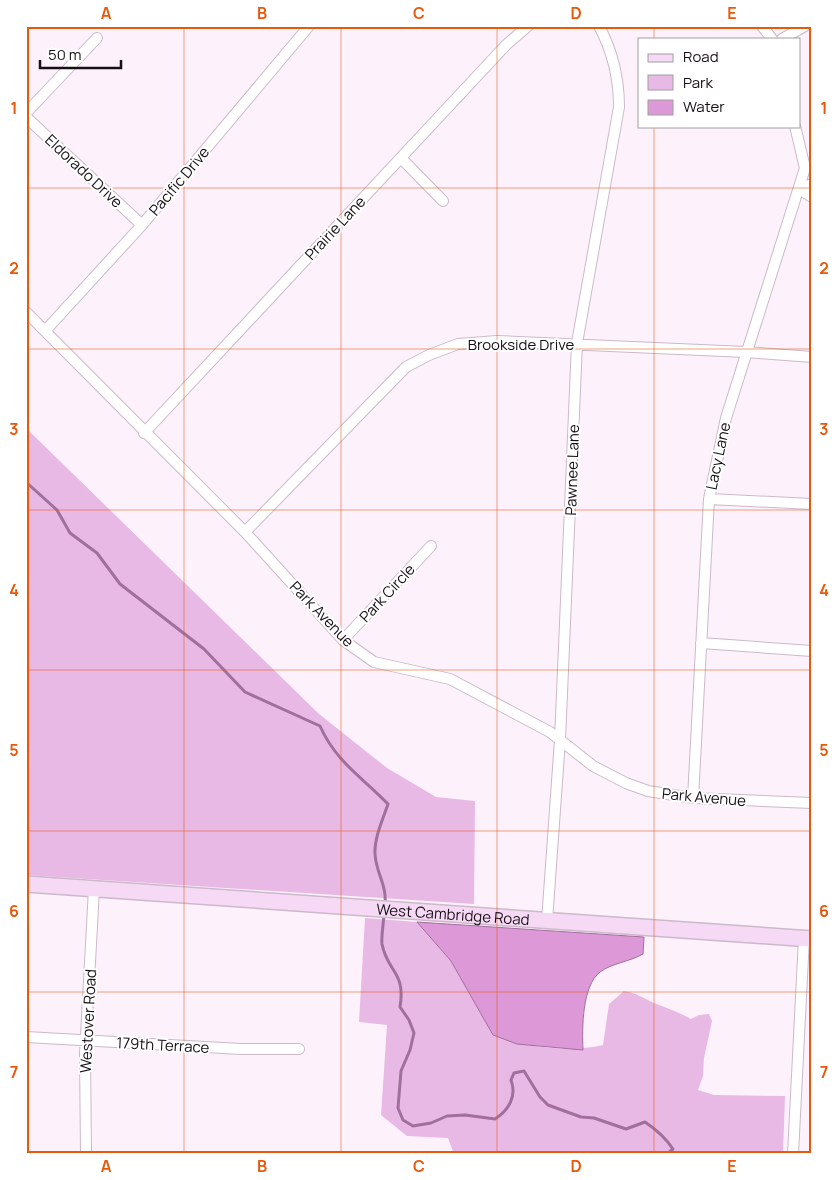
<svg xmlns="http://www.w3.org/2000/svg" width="838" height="1180" font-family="Manrope,sans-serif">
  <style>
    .green { fill: #e9b9e5 }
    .water { fill: #dc98d7; stroke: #a16f9d }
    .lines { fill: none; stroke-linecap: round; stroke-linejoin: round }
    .stream { stroke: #a16f9d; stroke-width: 3 }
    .street-casing { stroke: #ccb9ca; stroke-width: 12 }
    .secondary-casing { stroke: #ccb9ca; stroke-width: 18 }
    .street { stroke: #fff; stroke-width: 10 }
    .secondary { stroke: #f6d9f4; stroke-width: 15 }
    .grid { fill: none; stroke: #e8590c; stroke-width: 1; stroke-opacity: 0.55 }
    .labels { text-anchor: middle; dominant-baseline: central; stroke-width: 4; stroke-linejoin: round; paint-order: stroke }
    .street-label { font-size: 15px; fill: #160f15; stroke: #fff }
    .neatline { fill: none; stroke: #e8590c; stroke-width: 2 }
    .grid-label { font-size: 16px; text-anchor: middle; font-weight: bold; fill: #e8590c }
  </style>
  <rect width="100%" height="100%" fill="#fdf2fc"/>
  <path class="green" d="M26,428L319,714L387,768L436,797L475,801L474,904L26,875Z
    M365,918L417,922L451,961L493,1035C527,1047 567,1053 603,1045L609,1004L624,991C637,993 643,998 654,1003C667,1008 679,1012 691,1019L699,1015L709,1014L712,1021L704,1058L703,1076L698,1090L714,1095L785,1096L783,1154H454L448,1138L407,1136L381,1115L387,1025L359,1022Z"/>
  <path class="water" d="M417,922L644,937L643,954C629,962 612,963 600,972C582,986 582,1028 583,1050L517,1044L493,1035L451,961Z"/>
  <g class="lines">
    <path class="stream" d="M26,482L57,510L70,533L97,553L120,584L204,649L245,692L320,726C336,762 362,777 388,804C383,819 374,838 375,854C376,873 387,885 385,904
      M384,912C384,922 381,935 382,944C387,972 406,971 400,1007L409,1020L414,1033L410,1050L401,1071L398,1108L403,1120L413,1126L431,1123L447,1116L465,1115L495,1119C509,1110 517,1096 511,1080L514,1073L524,1071L540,1097L548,1105L581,1117L594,1118L626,1129L645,1122C657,1130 665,1137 673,1149L667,1154"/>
    <g class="street-casing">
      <path id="street" d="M762,26L772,39
        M782,39L805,26
        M26,113L97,38
        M26,117L142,225
        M401,158L443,201
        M799,189L812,197
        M799,189L812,184
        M26,312L245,532L343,640L374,662L450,679L550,732L593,766L626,783L648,791L693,798L812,803
        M45,331L142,225L309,26
        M144,433L506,45L528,26
        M709,499L812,504
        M245,532L406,367L429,355L458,344L497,341L746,352L812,357
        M343,640L431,546
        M701,643L812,651
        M693,798L709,499L726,418L805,168L795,126
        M547,921L560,740L577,343L619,107C619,78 613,52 599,26
        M26,1037L241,1049H299
        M86,1154L85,1054L94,889
        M793,1154L804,938"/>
    </g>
    <g class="secondary-casing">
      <g id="secondary">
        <path id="s1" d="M26,884L812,939"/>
      </g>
    </g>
    <use href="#street" class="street"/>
    <use href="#secondary" class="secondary"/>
  </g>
  <path class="grid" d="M184,26V1154M341,26V1154M497,26V1154M654,26V39M654,126V1154M26,188H812M26,349H812M26,510H812M26,670H812M26,831H812M26,992H812"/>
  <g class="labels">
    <g class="street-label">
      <text transform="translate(84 171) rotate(43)">Eldorado Drive</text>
      <text transform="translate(179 181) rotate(-50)">Pacific Drive</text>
      <text transform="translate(335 228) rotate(-47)">Prairie Lane</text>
      <text x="521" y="344">Brookside Drive</text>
      <text transform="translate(718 456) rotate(-78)">Lacy Lane</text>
      <text transform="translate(572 470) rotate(-88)">Pawnee Lane</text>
      <text transform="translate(387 593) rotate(-47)">Park Circle</text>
      <text transform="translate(322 614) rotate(46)">Park Avenue</text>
      <text transform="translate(704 797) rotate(5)">Park Avenue</text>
      <text stroke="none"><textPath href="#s1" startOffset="428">West Cambridge Road</textPath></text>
      <text transform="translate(88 1021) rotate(-87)">Westover Road</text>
      <text transform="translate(163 1045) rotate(3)">179th Terrace</text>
    </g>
  </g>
  <rect width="838" height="1180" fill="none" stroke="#ffffff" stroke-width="55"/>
  <rect x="638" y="38" width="162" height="90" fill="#ffffff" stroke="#a29fa1"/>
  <rect x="648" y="54" width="25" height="8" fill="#f6d9f4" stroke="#a29fa1"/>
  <text x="683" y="62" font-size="15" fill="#160f15">Road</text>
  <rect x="648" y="75" width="25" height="15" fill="#e9b9e5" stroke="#a29fa1"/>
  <text x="683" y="88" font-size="15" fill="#160f15">Park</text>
  <rect x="648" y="100" width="25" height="15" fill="#dc98d7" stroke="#a29fa1"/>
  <text x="683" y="112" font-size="15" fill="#160f15">Water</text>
  <path d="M40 60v8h81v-8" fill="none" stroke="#160f15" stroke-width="2.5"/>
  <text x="48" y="60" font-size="15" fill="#160f15" stroke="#ffffff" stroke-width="4" paint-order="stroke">50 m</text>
  <rect x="28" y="28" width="782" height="1124" class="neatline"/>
  <g class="grid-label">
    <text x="106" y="19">A</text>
    <text x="262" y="19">B</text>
    <text x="419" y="19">C</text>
    <text x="576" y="19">D</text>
    <text x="732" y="19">E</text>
    <text x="14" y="114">1</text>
    <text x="824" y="114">1</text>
    <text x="14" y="274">2</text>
    <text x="824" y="274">2</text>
    <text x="14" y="435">3</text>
    <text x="824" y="435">3</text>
    <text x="14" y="596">4</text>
    <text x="824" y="596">4</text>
    <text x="14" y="756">5</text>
    <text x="824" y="756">5</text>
    <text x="14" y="917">6</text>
    <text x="824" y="917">6</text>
    <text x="14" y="1078">7</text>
    <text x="824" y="1078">7</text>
    <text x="106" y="1172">A</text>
    <text x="262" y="1172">B</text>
    <text x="419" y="1172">C</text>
    <text x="576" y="1172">D</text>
    <text x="732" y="1172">E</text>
  </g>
</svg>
